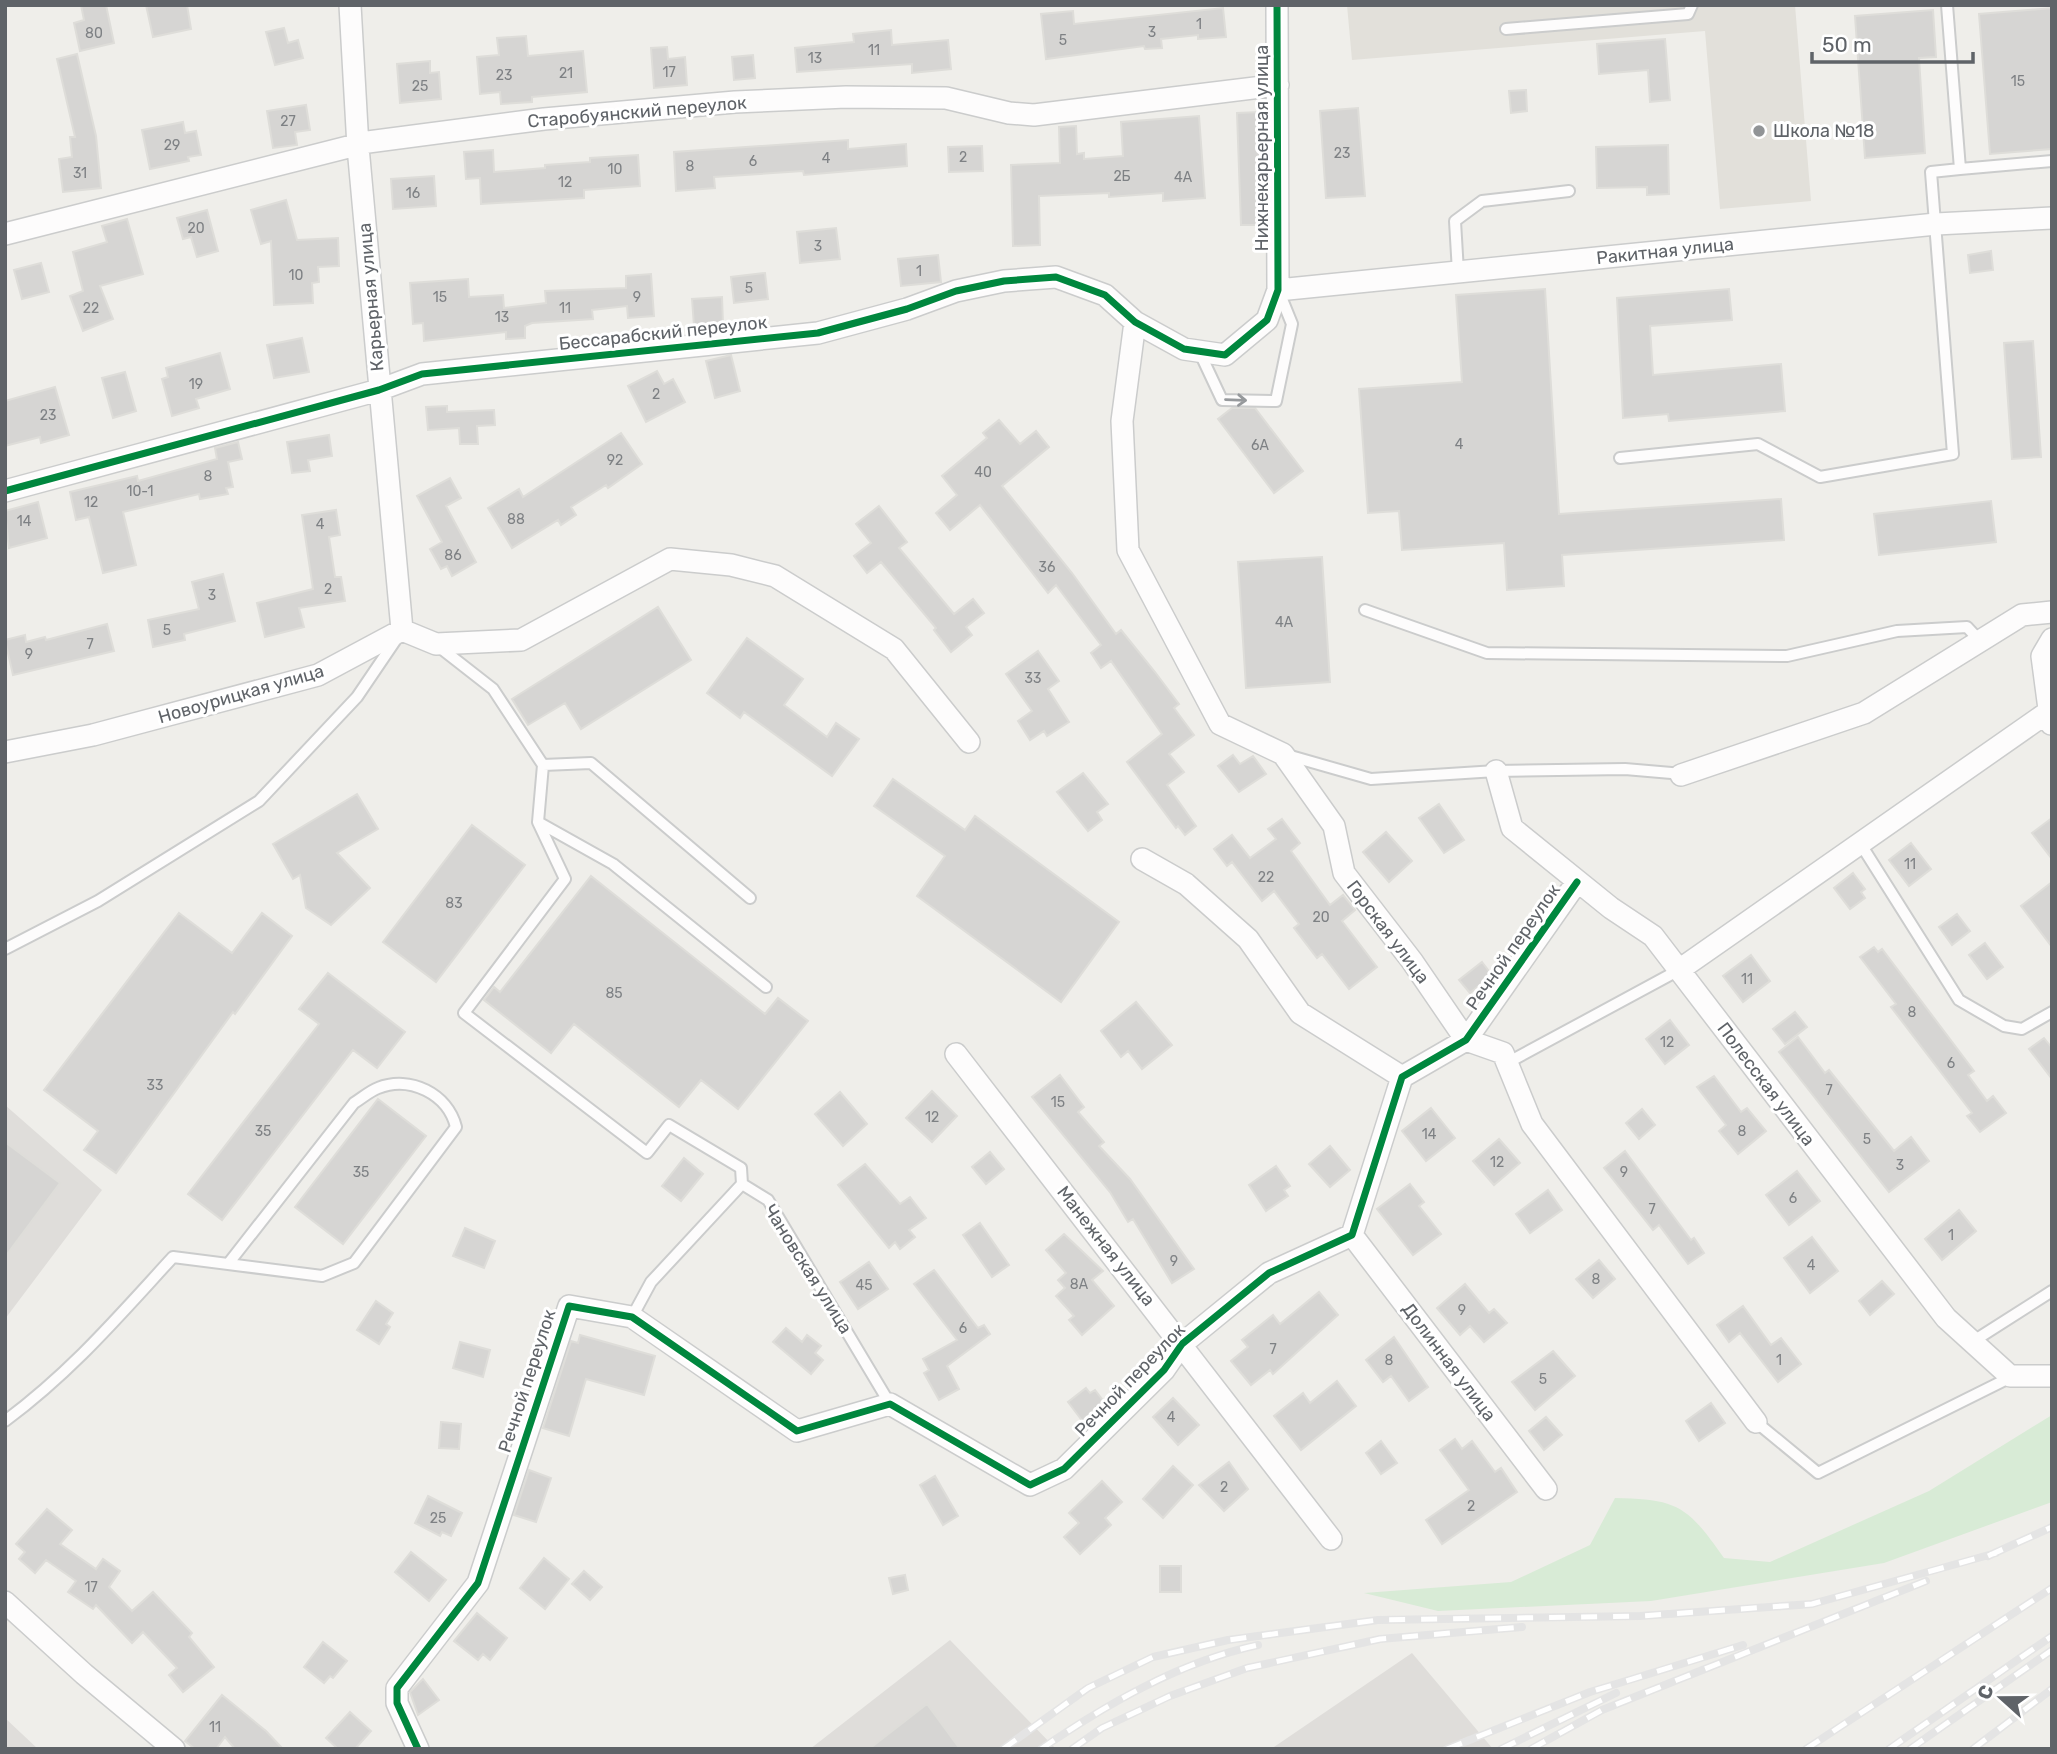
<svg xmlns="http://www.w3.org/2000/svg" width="2057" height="1754" font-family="Rubik,sans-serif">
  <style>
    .industrial { fill: #dfddda }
    .education { fill: #e2e0da }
    .green { fill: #d8ebd6 }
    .building { fill: #d6d5d3; stroke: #deddd9; stroke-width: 2 }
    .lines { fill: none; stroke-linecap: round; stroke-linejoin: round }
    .service-casing { stroke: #cbcccc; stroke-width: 14 }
    .minor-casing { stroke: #cbcccc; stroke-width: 24 }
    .service { stroke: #fdfcfc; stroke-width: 10 }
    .minor { stroke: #fdfcfc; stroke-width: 21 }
    .rail-casing { stroke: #e4e4e4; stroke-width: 8 }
    .rail { stroke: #fff; stroke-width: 5; stroke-dasharray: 16; stroke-linecap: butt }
    .cycleway-casing { stroke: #fff; stroke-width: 11 }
    .cycleway { stroke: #00873e; stroke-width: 7 }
    .oneway { stroke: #96999c }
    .poi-dot { fill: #919496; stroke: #fff; stroke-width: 2.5 }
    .labels { text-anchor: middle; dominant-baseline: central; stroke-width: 6; stroke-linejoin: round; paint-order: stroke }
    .number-label { font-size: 14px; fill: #7e8184 }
    .street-label { font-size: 18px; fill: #5f6368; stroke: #fff }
    .poi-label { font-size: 18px; fill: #5f6368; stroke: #fff; text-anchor: start }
  </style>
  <rect width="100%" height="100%" fill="#efeeea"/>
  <path class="industrial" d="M5,1105L102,1190L5,1319Z
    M950,1640L1056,1749H810Z
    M1412,1653L1493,1749H1271Z
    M5,1718L38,1749H5Z"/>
  <path class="education" d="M1347,5H1795L1811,201L1720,209L1705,31L1352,60Z"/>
  <path class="green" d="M2052,1415V1502L1884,1563L1651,1601L1438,1611L1364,1593L1511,1582L1590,1545L1615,1498C1679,1499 1688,1507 1724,1558L1770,1562L1929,1491Z"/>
  <path class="building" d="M81,5H106L114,43L80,51L74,23L84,20Z
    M146,5H187L191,29L153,37Z
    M1223,8L1226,37L1198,39V35L1161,39L1162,48L1145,49L1144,46L1046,59L1041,14L1073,11L1074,24Z
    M2052,8V149L1990,154L1979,14Z
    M1933,10L1936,57L1919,58L1925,153L1865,158L1855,16Z
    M284,28L288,43L298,40L303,58L275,65L266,32Z
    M891,30L892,45L948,40L951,69L912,73V64L797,72L795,48L854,42L853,34Z
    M526,36L528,56L583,51L587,92L532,97V102L501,104L500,92L480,94L477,57L499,55L497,38Z
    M1665,39L1670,100L1650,102L1648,70L1599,74L1597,44Z
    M667,47L668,59L685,57L687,85L654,88L651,48Z
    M77,54L96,136L101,188L63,192L59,159L72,157L70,137H75L57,59Z
    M753,55L755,78L734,80L732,57Z
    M430,61V73L439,72L441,99L400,103L397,64Z
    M1526,90L1527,111L1511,113L1509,91Z
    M306,105L310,130L295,132L297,145L273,148L267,111Z
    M1358,108L1365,196L1326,198L1320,111Z
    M1260,112L1264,225H1241L1237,113Z
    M1199,116L1205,198L1163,201V193L1109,197V193L1039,196L1040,245L1013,246L1011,165L1060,163L1059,127L1076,126L1077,154L1084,153V159L1123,156L1121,122Z
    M183,122L185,133L196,131L201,155L188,157L189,161L150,169L142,130Z
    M848,140V149L906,144L907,166L804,175L803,171L714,177L715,188L676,191L674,152Z
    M1668,145L1669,194L1647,195V187L1597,188L1596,147Z
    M982,146L983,171L949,172L948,147Z
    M493,150L494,172L545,168V165L590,162V158L638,155L640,186L584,190V198L481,204L480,178L466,179L464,152Z
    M434,176L436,206L393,209L391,179Z
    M286,200L297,240L338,238L339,266L318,267L319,282L312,283L313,303L274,305L271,241L261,244L251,210Z
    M207,210L218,251L197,257L191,237L183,239L177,218Z
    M127,219L143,274L100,286L113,319L83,331L70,296L83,291L73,252L107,242L102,226Z
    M836,228L840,259L800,263L797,232Z
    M1991,251L1993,270L1970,273L1968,255Z
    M938,255L941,282L901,286L898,259Z
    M41,263L49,292L22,299L14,270Z
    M765,273L768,299L734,303L731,277Z
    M651,274L654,316L628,318L627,306L592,310L593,319L532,323L525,326V338L506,339V332L424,341L423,323L413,324L410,283L468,279L469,297L503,295L504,308L546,303L545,291L626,288V276Z
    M1545,289L1559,514L1781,499L1784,540L1562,555L1564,586L1507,590L1504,543L1402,550L1399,511L1368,513L1359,389L1462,382L1456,295Z
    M1729,289L1732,320L1650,326L1653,375L1781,364L1785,411L1669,421L1668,414L1623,418L1617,298Z
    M722,297L723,324L694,326L692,299Z
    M302,338L309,372L274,378L267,345Z
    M2033,341L2041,457L2012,459L2004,343Z
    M220,353L230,389L196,399L199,408L172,416L162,379L168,377L166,368Z
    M731,355L740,391L715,398L706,361Z
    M657,371L664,384L673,379L685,402L646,422L628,386Z
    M125,372L136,411L113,418L102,378Z
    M55,387L69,435L41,443L40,437L5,446V401Z
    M447,406V412L494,410L495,425L477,426L478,444H460L459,428L428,430L426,407Z
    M1232,408H1255L1303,471L1274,493L1218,419Z
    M999,420L1020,444L1036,431L1049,447L1002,486L1072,573L1116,634L1121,630L1155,672L1179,704L1174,708L1194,735L1169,754L1184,772L1167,785L1196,826L1185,835L1178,826L1176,828L1127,762L1162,734L1111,661L1101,668L1091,653L1101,645L1056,585L1048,593L980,505L950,530L936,513L957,495L942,476L987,438L983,433Z
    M621,433L642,464L608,488L606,485L571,507L576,515L561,525L558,520L512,548L488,508L519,489L523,497Z
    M329,435L332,456L308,460L310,471L292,473L287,442Z
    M238,442L242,459L228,462L233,487L226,488L228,494L200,499L199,494L123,512L136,565L103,573L89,517L76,520L70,492L137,476L138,481L217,459L215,448Z
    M450,478L461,498L446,506L476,562L452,576L447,566L441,569L430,549L442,542L417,496Z
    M1991,501L1996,542L1879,555L1874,514Z
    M38,502L47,538L9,548L5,511Z
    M879,506L907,542L899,548L954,614L973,599L984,613L966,627L972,635L951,652L934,630L936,628L881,562L867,573L854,556L871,543L856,524Z
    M336,510L340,535L329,537L335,577H341L345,601L299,608L304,627L265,637L257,603L313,589L302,515Z
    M1322,557L1330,682L1246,688L1238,562Z
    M223,574L235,621L184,634L185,640L153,647L148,620L199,609L192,582Z
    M658,607L691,660L581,729L565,703L528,725L512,699Z
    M107,624L114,651L13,675L5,640L25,635L26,642L45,637L46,640Z
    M747,638L803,679L784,705L827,737L836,723L859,739L832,776L744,712L740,718L707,693Z
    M1038,651L1059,681L1048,689L1069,722L1047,736L1044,731L1030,740L1018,721L1032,711L1006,674Z
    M1233,755L1240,764L1253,756L1266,774L1239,792L1218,766Z
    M1083,773L1108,804L1097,812L1102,820L1088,831L1057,792Z
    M893,779L965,830L975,816L1119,922L1061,1002L917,896L945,856L874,806Z
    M357,794L378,829L337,853L370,888L331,925L306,908L300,875L293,879L273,844Z
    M1439,804L1464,840L1444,853L1419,818Z
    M2052,818V859L2032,833Z
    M1282,819L1300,843L1291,851L1330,905L1343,895L1355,910L1342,921L1377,967L1349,989L1322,954L1317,958L1294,928L1299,924L1274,891L1262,901L1232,862L1227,866L1214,849L1232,835L1250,858L1276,839L1268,829Z
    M472,825L525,865L436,982L383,942Z
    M1386,832L1412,861L1389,882L1363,852Z
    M1911,843L1931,869L1909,886L1889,860Z
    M1853,873L1865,889L1861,892L1865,898L1850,909L1834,888Z
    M591,876L765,1014L778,998L808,1021L738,1109L701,1080L679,1107L574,1024L551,1053L484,1000L494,987L500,992Z
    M2052,882V947L2021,906Z
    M179,913L232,953L262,913L292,936L235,1014L233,1012L116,1173L84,1150L98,1131L44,1090Z
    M1957,914L1970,931L1952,945L1939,927Z
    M1985,943L2003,967L1987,979L1969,955Z
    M1874,947L1878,952L1882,949L1974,1071L1968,1075L1987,1101L1993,1096L2006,1113L1980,1132L1967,1116L1972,1113L1891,1007L1896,1004L1860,957Z
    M1751,955L1770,981L1743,1002L1723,976Z
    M1482,962L1492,975L1470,993L1459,980Z
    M328,973L405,1032L377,1068L353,1050L222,1220L188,1194L319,1024L299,1009Z
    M1136,1002L1172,1045L1142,1069L1128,1051L1121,1057L1101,1031Z
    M1795,1012L1807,1027L1785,1044L1773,1029Z
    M1670,1020L1689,1045L1665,1064L1646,1039Z
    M1798,1037L1825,1073L1829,1070L1894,1151L1911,1137L1929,1161L1889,1192L1779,1052Z
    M2044,1038L2052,1048V1079L2029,1049Z
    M1060,1075L1084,1107L1078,1112L1104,1142L1099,1146L1130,1179L1194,1269L1172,1283L1133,1219L1128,1222L1110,1192L1032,1097Z
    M1714,1076L1741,1112L1747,1108L1766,1131L1738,1154L1719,1131L1726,1125L1697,1087Z
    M932,1091L957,1116L932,1142L906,1118Z
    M840,1092L867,1124L843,1146L815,1114Z
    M378,1099L426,1136L343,1244L295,1207Z
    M1431,1108L1455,1138L1426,1161L1402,1131Z
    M1642,1109L1655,1125L1639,1139L1626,1123Z
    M1499,1139L1520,1163L1494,1185L1473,1161Z
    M5,1142L60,1183L5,1257Z
    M1330,1146L1350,1170L1330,1187L1309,1164Z
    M1625,1151L1691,1240L1694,1238L1704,1253L1688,1264L1659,1225L1653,1230L1604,1168Z
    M990,1152L1004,1169L986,1184L972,1167Z
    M684,1158L703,1174L681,1201L662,1186Z
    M865,1164L900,1204L910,1197L926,1218L909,1230L915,1237L900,1249L895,1242L889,1248L838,1185Z
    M1276,1166L1290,1186L1284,1190L1288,1196L1266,1211L1249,1185Z
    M1797,1171L1820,1201L1789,1225L1766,1195Z
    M1410,1184L1424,1202L1419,1206L1441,1234L1413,1255L1377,1209Z
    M1548,1190L1562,1210L1530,1233L1516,1214Z
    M1959,1210L1976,1231L1942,1260L1925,1239Z
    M980,1223L1009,1265L992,1277L963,1235Z
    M465,1228L495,1241L484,1268L453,1256Z
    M1064,1234L1103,1271L1092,1280L1114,1306L1082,1335L1069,1320L1074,1316L1056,1296L1065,1288L1058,1280L1066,1273L1046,1250Z
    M1812,1237L1838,1271L1810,1293L1784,1258Z
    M1599,1260L1615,1279L1593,1298L1576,1279Z
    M869,1262L888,1289L858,1309L840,1282Z
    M934,1270L978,1328L984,1325L990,1334L947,1366L959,1389L939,1400L924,1373L929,1370L923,1359L957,1340L914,1284Z
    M1882,1281L1894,1294L1870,1315L1859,1301Z
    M1465,1284L1489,1313L1494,1309L1507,1323L1484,1342L1470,1326L1460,1335L1437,1308Z
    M1319,1292L1338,1315L1273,1374L1270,1370L1251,1385L1231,1361L1248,1347L1242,1340L1273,1315L1280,1324Z
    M376,1301L393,1313L386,1324L390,1327L379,1344L357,1330Z
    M1743,1306L1771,1345L1781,1338L1801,1364L1778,1382L1740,1333L1729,1342L1717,1325Z
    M786,1328L802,1342L807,1335L821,1346L815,1353L823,1360L811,1374L773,1342Z
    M580,1335L655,1356L644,1395L586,1379L569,1436L543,1428L571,1341L578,1343Z
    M1394,1337L1428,1387L1409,1401L1391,1376L1383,1382L1366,1360Z
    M460,1342L490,1350L483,1377L453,1368Z
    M1553,1351L1575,1376L1535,1410L1512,1382Z
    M1337,1381L1356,1406L1301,1450L1274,1416L1303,1393L1310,1403Z
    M1086,1388L1090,1393L1095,1390L1108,1407L1087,1427L1068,1402Z
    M1173,1398L1199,1425L1178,1445L1153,1417Z
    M1711,1403L1725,1423L1699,1441L1686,1421Z
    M1546,1417L1562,1435L1544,1450L1529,1431Z
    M441,1422L461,1424L459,1449L439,1448Z
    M1455,1439L1462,1449L1472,1441L1495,1472L1501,1468L1517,1492L1442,1544L1426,1520L1469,1490L1440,1450Z
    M1381,1441L1397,1463L1381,1474L1366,1453Z
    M1229,1462L1248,1489L1224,1511L1199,1485Z
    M1173,1466L1193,1485L1163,1518L1143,1499Z
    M529,1470L551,1478L536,1522L514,1515Z
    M935,1476L958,1516L943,1525L920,1485Z
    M1102,1481L1122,1502L1105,1518L1111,1525L1080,1554L1064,1537L1079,1523L1069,1513Z
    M428,1496L462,1513L451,1536L442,1532L440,1536L415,1523Z
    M47,1509L72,1530L60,1544L96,1569L103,1559L120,1571L109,1587L132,1611L153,1592L192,1633L189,1637L214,1667L183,1692L169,1675L177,1668L143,1632L132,1643L96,1605L93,1609L68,1592L76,1581L46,1560L35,1573L19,1559L25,1552L16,1544Z
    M411,1552L446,1580L429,1601L395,1572Z
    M544,1558L569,1579L545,1609L520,1588Z
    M1160,1566H1181V1592H1160Z
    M584,1571L602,1587L590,1600L572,1584Z
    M905,1575L908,1590L893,1594L889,1578Z
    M477,1613L507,1638L490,1660L483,1654L478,1660L454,1641Z
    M323,1642L347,1661L333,1678L330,1676L324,1683L304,1667Z
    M423,1679L439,1700L418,1715L410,1692Z
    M222,1695L266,1731L283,1749H235L225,1737L216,1749H195L185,1741Z
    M927,1704L960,1749H869Z
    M350,1712L371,1731L355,1749H338L326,1738Z"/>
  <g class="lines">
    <g class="service-casing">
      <path id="service" d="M1947,5L1960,169L2052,161
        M1506,29L1688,14L1692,5
        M1458,272L1455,221L1482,201L1569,191
        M1199,351L1222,400L1276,401L1292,324L1279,292
        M1620,458L1758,444L1820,477L1953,454L1931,172L1960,169
        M1365,610L1487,653L1787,656L1897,631L1967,627L1980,641
        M438,646L493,689L543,765L538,822L565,879L464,1013L647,1153L669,1125L741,1168L742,1184
        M1287,755L1371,779L1496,771L1625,769L1683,774
        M543,765L591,763L750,898
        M538,822L613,864L766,987
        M1860,843L1959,1000L2004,1026L2022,1029L2052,1012
        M5,949L98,901L259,801L357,697L397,638
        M1507,1063L1679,970
        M632,1317L651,1282L742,1184L768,1200L890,1404
        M1972,1342L2052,1291
        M5,1421C72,1371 117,1318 173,1257L322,1276L354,1263L456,1127C448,1094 410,1075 378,1088C370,1091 362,1098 354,1103L228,1264
        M1756,1422L1818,1473L2011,1377"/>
    </g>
    <g class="minor-casing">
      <path id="minor" d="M350,5L358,147L402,630
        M5,234L368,142L544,119L735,102L846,97L946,98L1009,113L1034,115L1278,85
        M1278,290L1936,224L2052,218
        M1135,322L1122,421L1128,550L1220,724L1283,754L1334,826L1344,873L1412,961L1466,1040L1503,1053L1532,1124L1756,1422
        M5,491L379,390L422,374L818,333L907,309L956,291L1004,281L1056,277L1105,295L1135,322L1184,349L1225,355L1267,320L1278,290L1277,5
        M402,630L436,644L521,640L670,559L731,565L775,576L894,649L969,742
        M2051,724L2042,656L2052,639
        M5,752L93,735L318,675L402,630
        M1496,771L1512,828L1611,908L1653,936L1946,1318L2010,1376H2052
        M1681,775L1864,713L2022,615L2052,612
        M1142,859L1186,884L1248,939L1300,1013L1402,1077
        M1679,970L2048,712
        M956,1054L1331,1539
        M1352,1235L1546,1489
        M5,1602L84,1674L174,1749
        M418,1749L397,1703V1688L478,1583L569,1306L632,1317L797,1431L890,1404L1030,1485L1064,1469L1164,1370L1182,1344L1269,1273L1352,1235L1402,1077L1466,1040L1577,882"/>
    </g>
    <use href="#service" class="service"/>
    <use href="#minor" class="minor"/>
    <g class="rail-casing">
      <path id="rail" d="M1988,1556L2052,1527
        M1003,1749L1088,1688L1153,1657L1228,1640L1378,1620L1640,1616L1812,1604L1996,1553
        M1041,1749C1107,1704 1179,1662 1258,1645
        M1072,1749L1102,1728L1170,1696L1247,1668L1380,1639L1522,1627
        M1447,1749L1590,1692L1743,1645
        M1501,1749L1616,1693
        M1531,1749L1602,1710L1926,1581
        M1806,1749L2052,1588
        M1889,1749L2052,1636
        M1910,1749L2052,1650
        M1973,1749L2052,1689"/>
    </g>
    <use href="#rail" class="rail"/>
    <g class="cycleway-casing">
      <path id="cycleway" d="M5,491L379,390L422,374L818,333L907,309L956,291L1004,281L1056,277L1105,295L1135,322L1184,349L1225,355L1267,320L1278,290L1277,5
        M418,1749L397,1703V1688L478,1583L569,1306L632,1317L797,1431L890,1404L1030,1485L1064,1469L1164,1370L1182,1344L1269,1273L1352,1235L1402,1077L1466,1040L1577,882"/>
    </g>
    <use href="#cycleway" class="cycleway"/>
  </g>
  <defs><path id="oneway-shaft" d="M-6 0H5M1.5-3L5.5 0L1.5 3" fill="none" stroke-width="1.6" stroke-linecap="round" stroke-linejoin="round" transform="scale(1.75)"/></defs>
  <use class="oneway" href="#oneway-shaft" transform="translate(1236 400) rotate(2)"/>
  <circle class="poi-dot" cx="1759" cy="131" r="7"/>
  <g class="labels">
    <g class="number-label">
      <text x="1199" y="24">1</text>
      <text x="1152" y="32">3</text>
      <text x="94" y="33">80</text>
      <text x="1063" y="40">5</text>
      <text x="874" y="50">11</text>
      <text x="815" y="58">13</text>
      <text x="669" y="72">17</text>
      <text x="566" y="73">21</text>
      <text x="504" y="75">23</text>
      <text x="2018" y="81">15</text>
      <text x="420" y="86">25</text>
      <text x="288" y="121">27</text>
      <text x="172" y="145">29</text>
      <text x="1342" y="153">23</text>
      <text x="963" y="157">2</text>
      <text x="826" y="158">4</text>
      <text x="753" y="161">6</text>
      <text x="690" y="166">8</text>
      <text x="615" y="169">10</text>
      <text x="80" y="173">31</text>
      <text x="1122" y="176">2Б</text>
      <text x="1183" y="177">4А</text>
      <text x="565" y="182">12</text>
      <text x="413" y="193">16</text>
      <text x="196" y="228">20</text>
      <text x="818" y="246">3</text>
      <text x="919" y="271">1</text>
      <text x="296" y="275">10</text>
      <text x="749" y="288">5</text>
      <text x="440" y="297">15</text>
      <text x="637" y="297">9</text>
      <text x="91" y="308">22</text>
      <text x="565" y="308">11</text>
      <text x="502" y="317">13</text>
      <text x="196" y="384">19</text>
      <text x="656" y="394">2</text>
      <text x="48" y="415">23</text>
      <text x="1459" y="444">4</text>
      <text x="1260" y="445">6А</text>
      <text x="615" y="460">92</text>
      <text x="983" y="472">40</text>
      <text x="208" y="476">8</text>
      <text x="140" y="491">10-1</text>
      <text x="91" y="502">12</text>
      <text x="516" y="519">88</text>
      <text x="24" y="521">14</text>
      <text x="320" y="524">4</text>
      <text x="453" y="555">86</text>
      <text x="1047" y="567">36</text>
      <text x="328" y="589">2</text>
      <text x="212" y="595">3</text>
      <text x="1284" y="622">4А</text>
      <text x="167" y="630">5</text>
      <text x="90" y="644">7</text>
      <text x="29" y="654">9</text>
      <text x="1033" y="678">33</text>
      <text x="1910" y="864">11</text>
      <text x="1266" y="877">22</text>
      <text x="454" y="903">83</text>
      <text x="1321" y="917">20</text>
      <text x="1747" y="979">11</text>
      <text x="614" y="993">85</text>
      <text x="1912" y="1012">8</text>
      <text x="1667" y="1042">12</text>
      <text x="1951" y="1063">6</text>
      <text x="155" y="1085">33</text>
      <text x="1829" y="1090">7</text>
      <text x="1058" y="1102">15</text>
      <text x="932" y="1117">12</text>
      <text x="263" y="1131">35</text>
      <text x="1742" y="1131">8</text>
      <text x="1429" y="1134">14</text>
      <text x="1867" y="1139">5</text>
      <text x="1497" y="1162">12</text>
      <text x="1900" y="1165">3</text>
      <text x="361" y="1172">35</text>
      <text x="1624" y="1172">9</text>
      <text x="1793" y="1198">6</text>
      <text x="1652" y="1209">7</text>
      <text x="1951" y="1235">1</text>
      <text x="1174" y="1261">9</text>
      <text x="1811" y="1265">4</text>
      <text x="1596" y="1279">8</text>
      <text x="1079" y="1284">8А</text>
      <text x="864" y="1285">45</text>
      <text x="1462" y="1310">9</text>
      <text x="963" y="1328">6</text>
      <text x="1273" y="1349">7</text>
      <text x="1389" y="1360">8</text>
      <text x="1779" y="1360">1</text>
      <text x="1543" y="1379">5</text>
      <text x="1171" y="1417">4</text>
      <text x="1224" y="1487">2</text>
      <text x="1471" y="1506">2</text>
      <text x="438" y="1518">25</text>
      <text x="91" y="1587">17</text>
      <text x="215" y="1727">11</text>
    </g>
    <g class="street-label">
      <text transform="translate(637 112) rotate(-5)">Старобуянский переулок</text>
      <text transform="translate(1262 148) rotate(-90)">Нижнекарьерная улица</text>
      <text transform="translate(1665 251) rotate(-6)">Ракитная улица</text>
      <text transform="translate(371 297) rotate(-95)">Карьерная улица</text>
      <text transform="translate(663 333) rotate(-6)">Бессарабский переулок</text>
      <text transform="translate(241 694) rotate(-16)">Новоурицкая улица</text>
      <text transform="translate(1388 932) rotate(53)">Горская улица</text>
      <text transform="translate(1513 947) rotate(-55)">Речной переулок</text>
      <text transform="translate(1766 1084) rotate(53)">Полесская улица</text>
      <text transform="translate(1106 1246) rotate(52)">Манежная улица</text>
      <text transform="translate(808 1269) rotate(58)">Чановская улица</text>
      <text transform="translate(1449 1362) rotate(53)">Долинная улица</text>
      <text transform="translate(1130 1380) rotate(-46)">Речной переулок</text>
      <text transform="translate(527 1381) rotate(-72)">Речной переулок</text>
    </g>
    <g class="poi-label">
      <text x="1773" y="131">Школа №18</text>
    </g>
  </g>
  <rect width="2057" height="1754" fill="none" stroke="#5f6368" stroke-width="14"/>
  <g transform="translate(2001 1698) rotate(291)" stroke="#ffffff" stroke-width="5" paint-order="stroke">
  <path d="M0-5L12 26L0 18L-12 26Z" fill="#5f6368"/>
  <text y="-10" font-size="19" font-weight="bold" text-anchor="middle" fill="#5f6368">С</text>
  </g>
  <path d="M1812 52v10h161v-10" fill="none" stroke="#5f6368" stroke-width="3.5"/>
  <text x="1822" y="52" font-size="21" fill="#5f6368" stroke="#ffffff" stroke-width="5" paint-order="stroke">50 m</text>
</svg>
